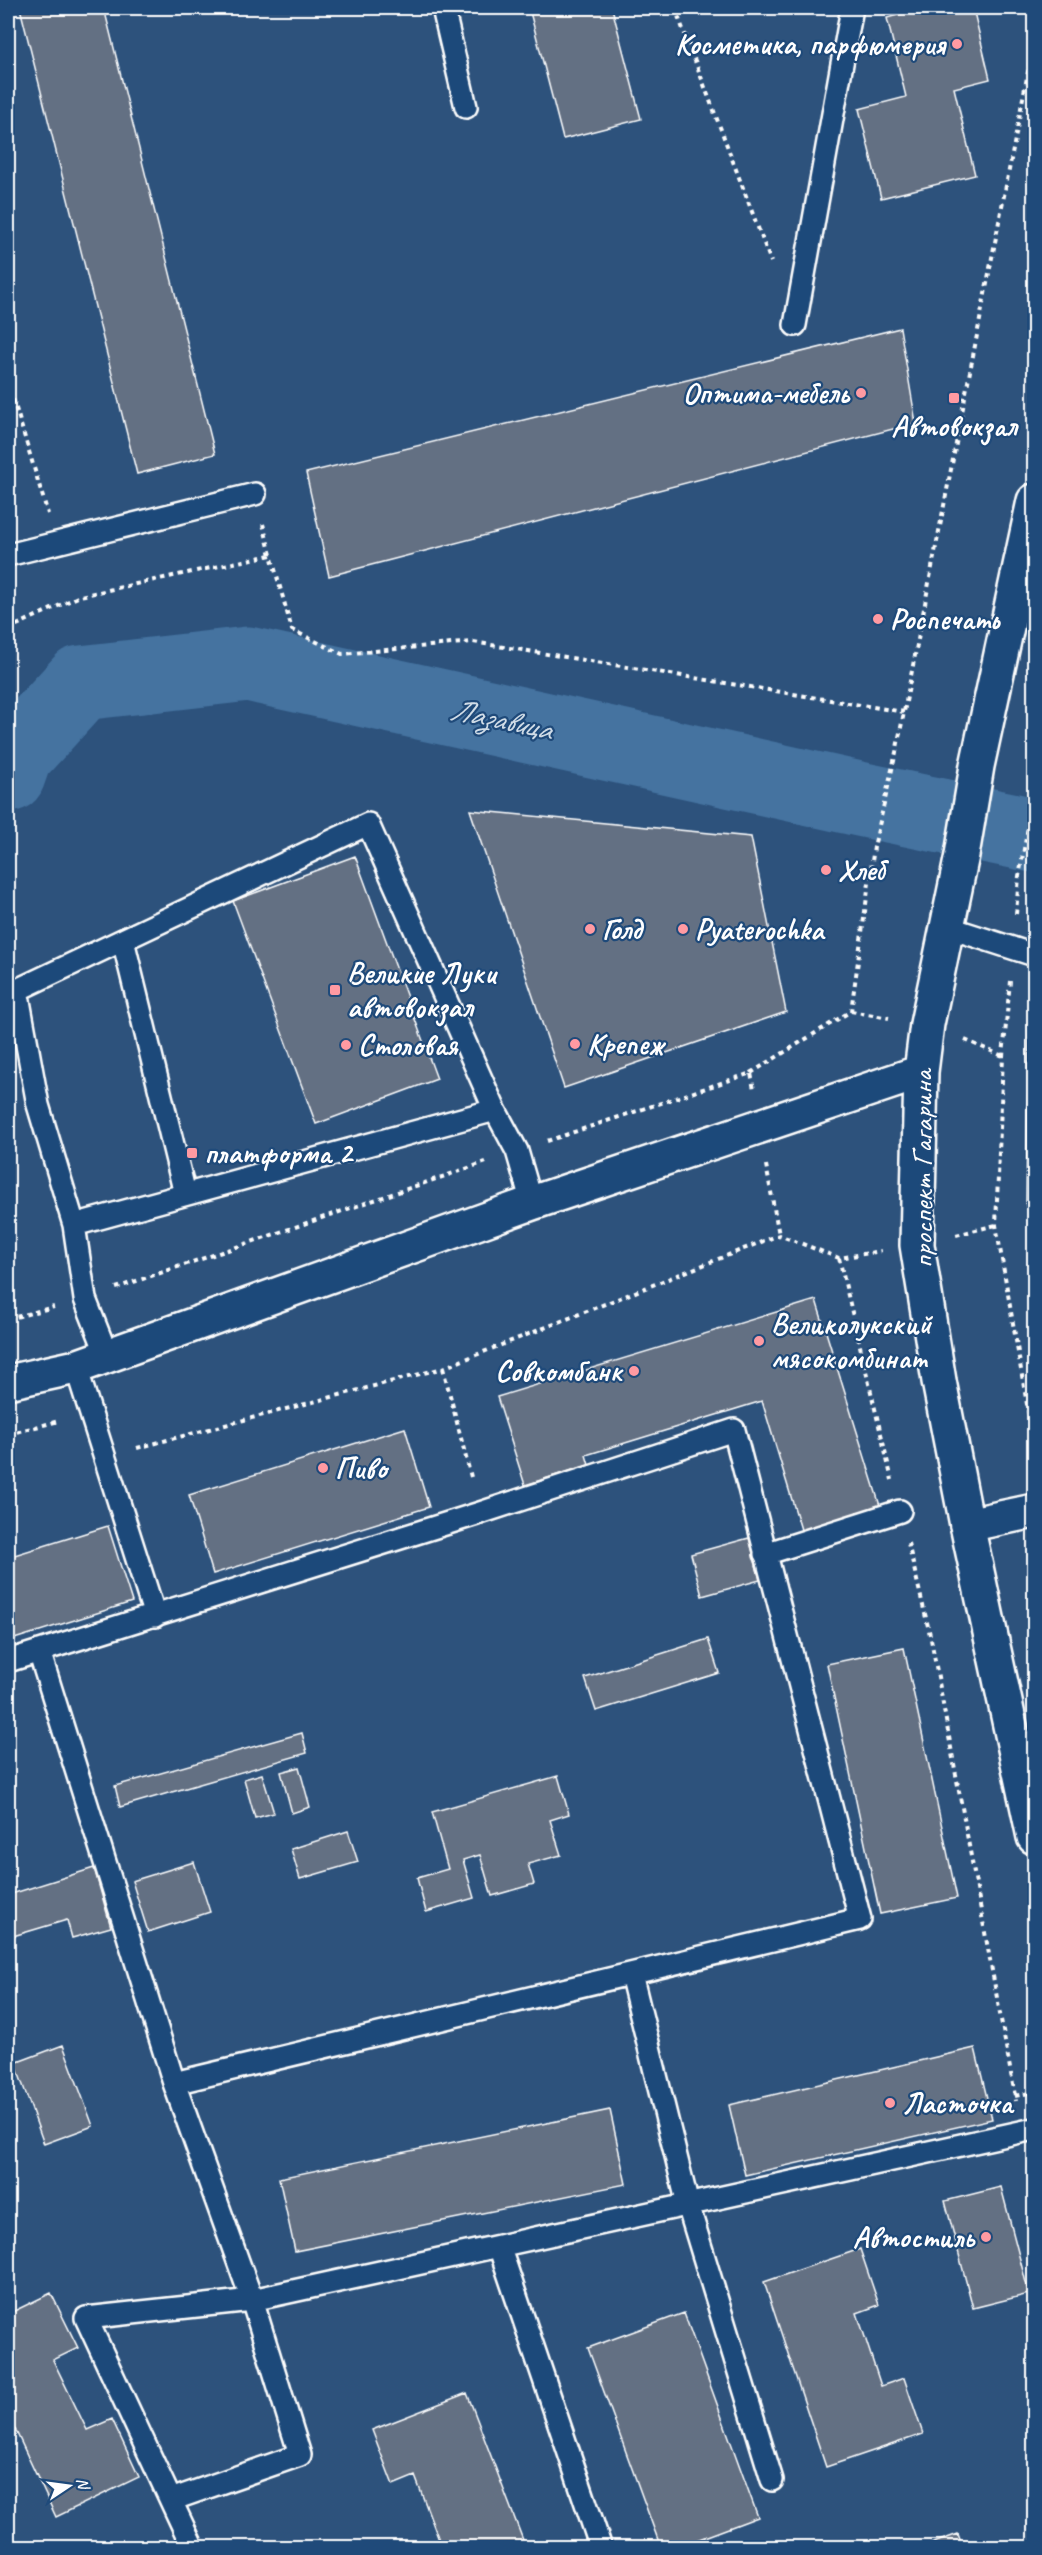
<svg xmlns="http://www.w3.org/2000/svg" width="1042" height="2555" font-family="Caveat,sans-serif">
  <style>
    .lines { fill: none; stroke-linecap: round; stroke-linejoin: round }
    .river { stroke: #4473a0; stroke-width: 75 }
    .building { fill: #647083; stroke: #fff; stroke-width: 1.5 }
    .service-casing { stroke: #fff; stroke-width: 26 }
    .minor-casing { stroke: #fff; stroke-width: 38 }
    .secondary-casing { stroke: #fff; stroke-width: 38 }
    .path { stroke: #fff; stroke-width: 4; stroke-dasharray: 4.5 4.5; stroke-linecap: butt }
    .service { stroke: #1f4a7a; stroke-width: 21 }
    .minor { stroke: #1f4a7a; stroke-width: 33 }
    .secondary { stroke: #1f4a7a; stroke-width: 33 }
    .poi-dot { fill: #ff9aa2; stroke: #1f4a7a; stroke-width: 2 }
    .labels { text-anchor: middle; dominant-baseline: central; stroke-width: 4.5; stroke-linejoin: round; paint-order: stroke }
    .poi-label { font-size: 30px; font-weight: bold; fill: #fff; stroke: #1f4a7a; text-anchor: start }
    .street-label { font-size: 30px; fill: #fff; stroke: #1f4a7a }
    .water-label { font-size: 32px; font-style: italic; fill: #d0dce7; stroke: #1f4a7a }
  </style>
  <rect width="100%" height="100%" fill="#2d527c"/>
  <filter id="ink" filterUnits="userSpaceOnUse"><feTurbulence type="fractalNoise" baseFrequency=".0167" numOctaves="2"/><feDisplacementMap in="SourceGraphic" scale="12" xChannelSelector="R" yChannelSelector="G"/><feConvolveMatrix kernelMatrix="1 2 1 2 8 2 1 2 1" color-interpolation-filters="sRGB"/></filter>
  <g filter="url(#ink)">
    <g class="lines">
      <path class="river" d="M8,775L15,755L81,683L248,664L864,800L1034,835"/>
    </g>
    <path class="building" d="M20,8H104L215,454L137,474Z
      M529,8H612L641,119L563,139Z
      M923,8H973L990,79L954,88L975,175L881,198L859,109L906,97L887,18Z
      M900,328L916,423L329,576L306,473Z
      M470,810L751,837L786,1012L564,1088Z
      M355,856L437,1079L316,1124L233,901Z
      M1029,1010H1034V1207L1026,1206Z
      M816,1300L881,1509L802,1533L762,1401L586,1455L589,1465L525,1485L497,1397Z
      M405,1428L429,1507L213,1574L189,1495Z
      M108,1526L132,1602L8,1641V1557Z
      M749,1538L760,1580L702,1596L691,1554Z
      M708,1639L719,1673L596,1711L585,1678Z
      M904,1648L957,1898L880,1914L827,1664Z
      M302,1733L307,1753L120,1807L115,1786Z
      M299,1767L310,1807L292,1813L281,1772Z
      M262,1774L274,1813L255,1818L244,1779Z
      M558,1776L569,1814L550,1820L561,1855L528,1864L534,1884L492,1896L480,1855L463,1860L474,1898L426,1912L417,1878L448,1869L432,1812Z
      M348,1831L358,1862L300,1879L291,1849Z
      M194,1862L210,1912L148,1932L132,1881Z
      M94,1868L111,1927L72,1938L67,1920L13,1936L8,1919V1895Z
      M63,2045L93,2126L44,2144L15,2063Z
      M975,2048L992,2119L745,2175L729,2105Z
      M610,2110L626,2184L295,2251L279,2178Z
      M1001,2187L1029,2294L973,2308L945,2201Z
      M860,2249L879,2305L857,2313L881,2386L904,2378L923,2434L826,2467L764,2282Z
      M51,2293L78,2348L53,2360L87,2430L112,2419L139,2477L56,2517L8,2414V2314Z
      M684,2313L758,2517L675,2548H661L588,2348Z
      M467,2393L526,2548H442L415,2476L393,2485L372,2430Z
      M958,2534L963,2548H920Z"/>
    <g class="lines">
      <g class="service-casing">
        <path id="service" d="M443,8L466,107
          M795,325L852,8
          M8,555L255,494
          M947,927L1034,955
          M123,940L185,1194
          M74,1225L495,1110
          M107,1355L85,1299L74,1225L38,1105L17,990L368,824L495,1110L517,1151L532,1203
          M76,1367L155,1616
          M765,1554L900,1511
          M39,1651L174,2083L252,2300L300,2455L171,2500
          M8,1661L480,1513L734,1430L860,1919L174,2083
          M631,1974L688,2205L772,2480
          M499,2246L601,2548
          M193,2548L86,2318L252,2300L1034,2129"/>
      </g>
      <g class="minor-casing">
        <path id="minor" d="M967,1525L1034,1511"/>
      </g>
      <g class="secondary-casing">
        <path id="secondary" d="M1034,501L977,766L962,855L927,1024L921,1072L917,1245L939,1381L967,1525L1034,1837
          M8,1382L76,1367L532,1203L921,1072"/>
      </g>
      <path class="path" d="M675,8L771,262
        M8,382L48,514
        M263,524L271,555
        M8,629L80,596L271,555L292,630L342,654L473,642L904,712
        M1016,914L1019,876L1034,795
        M1010,981L1003,1056L996,1225L1034,1445
        M851,1011L889,1018
        M965,1040L1003,1056
        M751,1073L851,1011L874,847L897,748L1034,41
        M547,1141L751,1073L754,1090
        M766,1165L779,1235
        M956,1235L996,1225
        M839,1258L892,1480
        M116,1288L486,1162
        M8,1319L54,1307
        M443,1368L472,1481
        M8,1434L59,1421
        M137,1448L443,1368L779,1235L839,1258L881,1251
        M908,1543L931,1639L1016,2101
        M1015,2096L1034,2092
        M1031,2164L1034,2178"/>
      <use href="#service" class="service"/>
      <use href="#minor" class="minor"/>
      <use href="#secondary" class="secondary"/>
    </g>
  </g>
  <g class="poi-dot">
    <circle cx="957" cy="44" r="6"/>
    <circle cx="861" cy="393" r="6"/>
    <rect x="948" y="392" width="12" height="12" rx="3"/>
    <circle cx="878" cy="619" r="6"/>
    <circle cx="826" cy="870" r="6"/>
    <circle cx="590" cy="929" r="6"/>
    <circle cx="683" cy="929" r="6"/>
    <rect x="329" y="984" width="12" height="12" rx="3"/>
    <circle cx="575" cy="1044" r="6"/>
    <circle cx="346" cy="1045" r="6"/>
    <rect x="186" y="1147" width="12" height="12" rx="3"/>
    <circle cx="759" cy="1341" r="6"/>
    <circle cx="634" cy="1371" r="6"/>
    <circle cx="323" cy="1468" r="6"/>
    <circle cx="890" cy="2103" r="6"/>
    <circle cx="986" cy="2237" r="6"/>
  </g>
  <g class="labels">
    <g class="poi-label">
      <text x="945" y="44" text-anchor="end">Косметика, парфюмерия</text>
      <text x="849" y="393" text-anchor="end">Оптима-мебель</text>
      <text x="954" y="426" text-anchor="middle">Автовокзал</text>
      <text x="890" y="619">Роспечать</text>
      <text x="838" y="870">Хлеб</text>
      <text x="602" y="929">Голд</text>
      <text x="695" y="929">Pyaterochka</text>
      <text x="347" y="973">Великие Луки<tspan x="347" dy="34">автовокзал</tspan></text>
      <text x="587" y="1044">Крепеж</text>
      <text x="358" y="1045">Столовая</text>
      <text x="204" y="1153">платформа 2</text>
      <text x="771" y="1324">Великолукский<tspan x="771" dy="34">мясокомбинат</tspan></text>
      <text x="622" y="1371" text-anchor="end">Совкомбанк</text>
      <text x="335" y="1468">Пиво</text>
      <text x="902" y="2103">Ласточка</text>
      <text x="974" y="2237" text-anchor="end">Автостиль</text>
    </g>
    <g class="street-label">
      <text transform="translate(922 1169) rotate(-90)">проспект Гагарина</text>
    </g>
    <g class="water-label">
      <text transform="translate(501 719) rotate(12)">Лазавица</text>
    </g>
  </g>
  <rect width="1042" height="2555" fill="none" stroke="#1f4a7a" stroke-width="30"/>
  <rect x="15" y="15" width="1012" height="2525" fill="none" stroke="#fff" stroke-width="2" filter="url(#ink)"/>
  <g transform="translate(69 2486) rotate(77)" stroke="#1f4a7a" stroke-width="4.5" paint-order="stroke">
  <path d="M0-4.5L10 22L0 15L-10 22Z" fill="#ffffff"/>
  <text y="-9" font-size="16" font-weight="bold" text-anchor="middle" fill="#ffffff">N</text>
  </g>
</svg>
